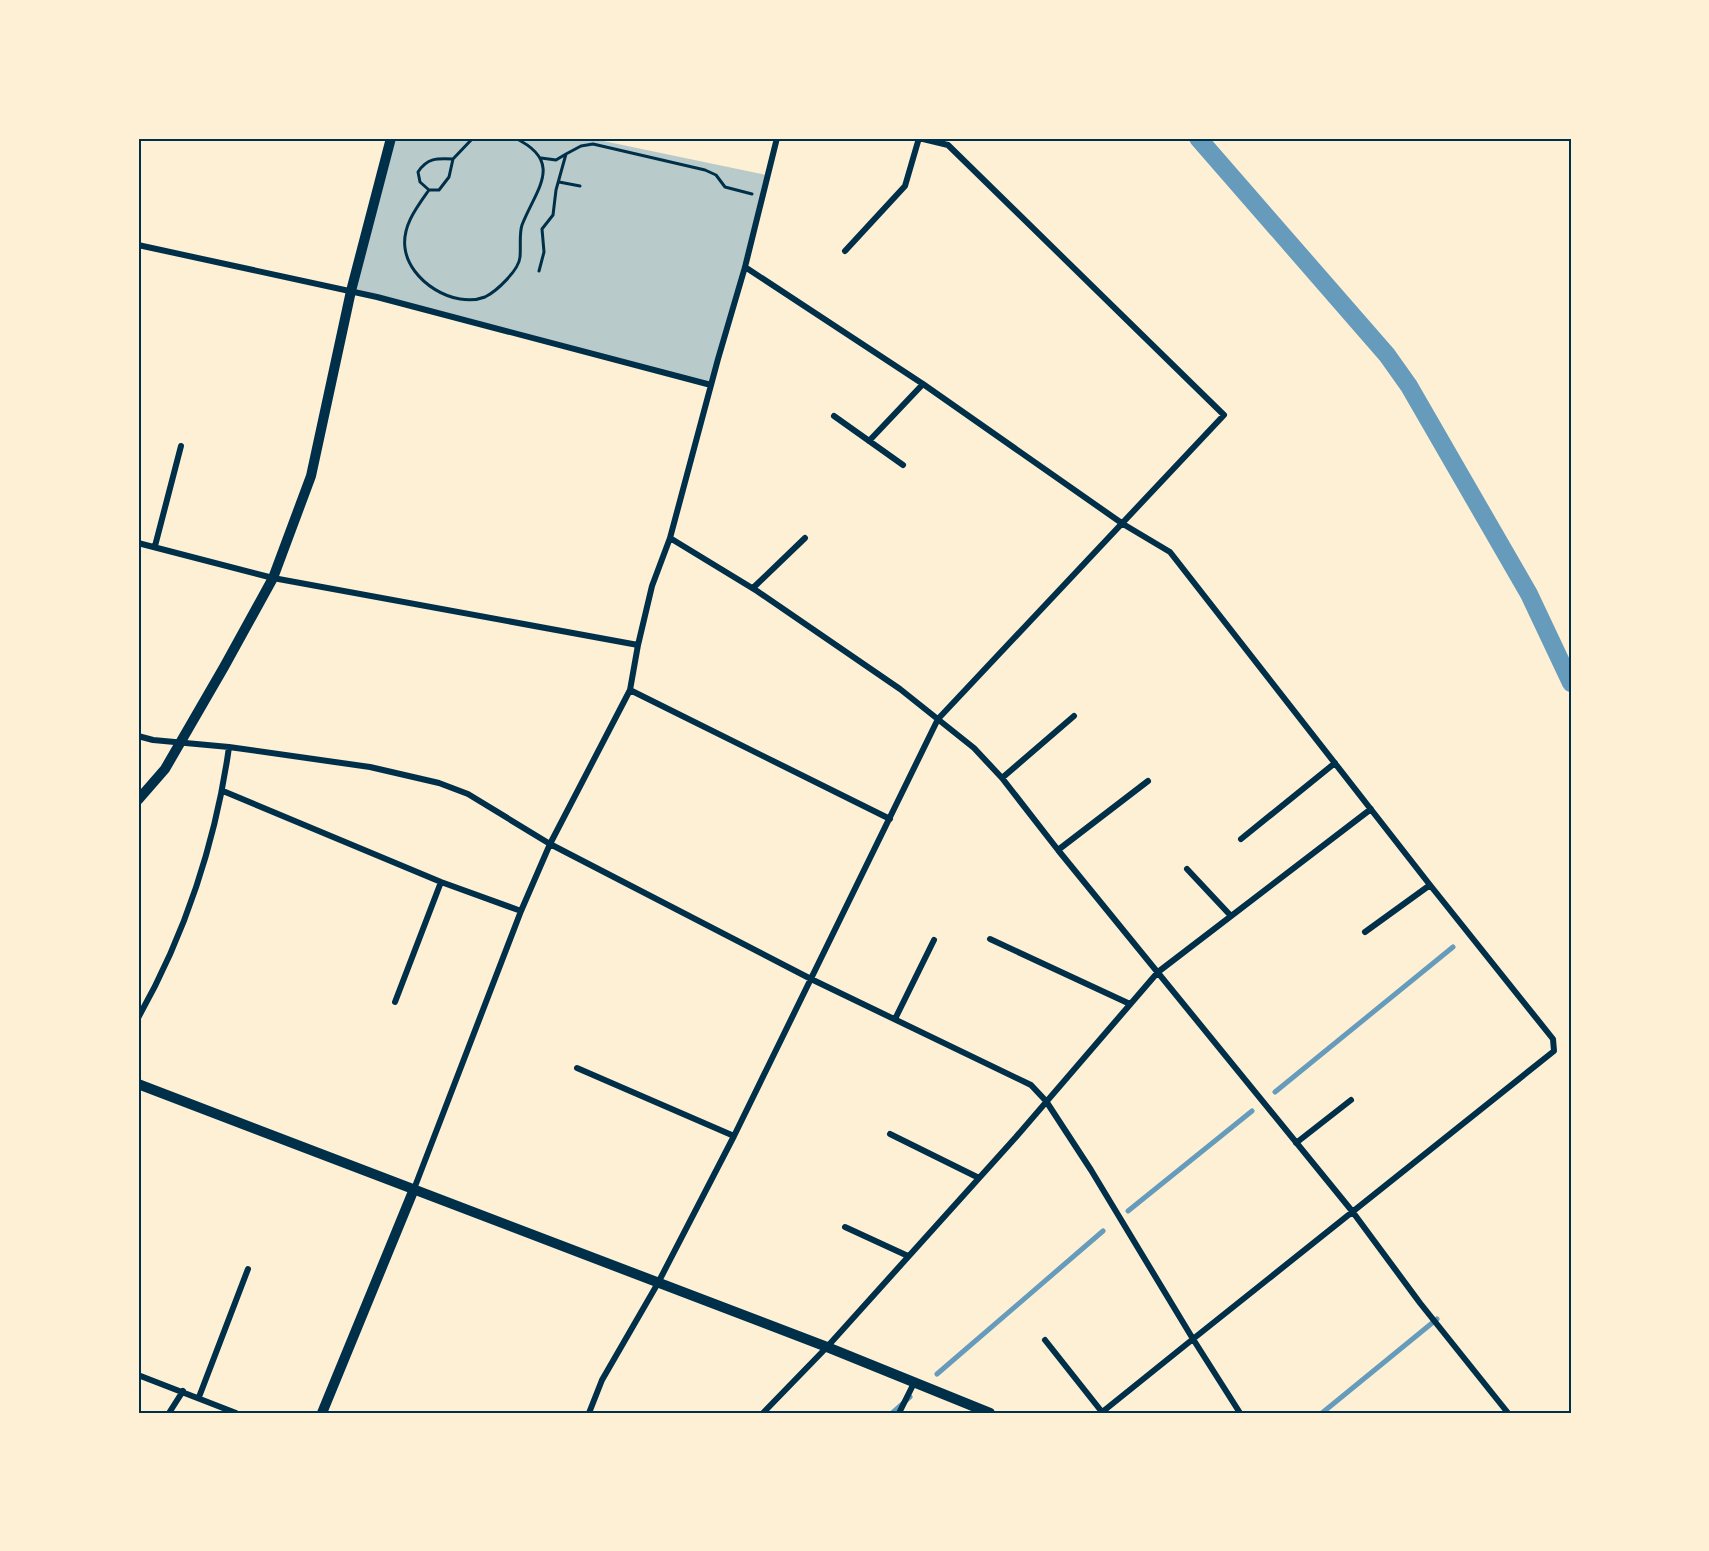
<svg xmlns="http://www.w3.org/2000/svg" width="1709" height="1551" font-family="'Playfair Display',serif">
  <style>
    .green { fill: #b9caca }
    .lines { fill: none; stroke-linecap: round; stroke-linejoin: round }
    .stream { stroke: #669bbc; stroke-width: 5 }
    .canal { stroke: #669bbc; stroke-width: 18 }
    .path { stroke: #003049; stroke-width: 3 }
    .minor { stroke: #003049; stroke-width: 6 }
    .tertiary { stroke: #003049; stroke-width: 10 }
    .neatline { fill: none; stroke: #003049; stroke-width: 2 }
  </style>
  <rect width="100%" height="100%" fill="#fdf0d5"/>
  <path class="green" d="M391,138H589L766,175L711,385L351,291Z"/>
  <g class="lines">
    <path class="stream" d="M1275,1092L1453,947
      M1128,1211L1252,1111
      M937,1374L1103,1231
      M892,1413L910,1397
      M1322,1413L1437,1319"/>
    <path class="canal" d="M1198,138L1387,355L1409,386L1529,594L1571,683"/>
    <path class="path" d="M566,154L581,146L593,144L705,170L716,175L725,187L752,194
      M453,159C437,158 427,158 418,172L420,182L429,190H439L449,177L453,159L473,138
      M559,182L580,186
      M429,190C417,207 402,226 405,248C409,281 454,309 485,297C497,291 519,270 520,257C521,247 519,234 522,225C536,189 565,162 515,138
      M539,271L544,252L542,229L553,215L556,190L566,154L556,160L541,158"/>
    <path class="minor" d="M138,245L377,297L711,385
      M834,416L903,465
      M869,441L923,384
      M670,538L757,591L900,689L974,748L1002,778L1058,850L1352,1211L1420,1303L1508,1413
      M138,543L273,578L638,645
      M155,546L181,446
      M753,588L805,538
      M630,690L890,819
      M138,736L153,740L229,747L370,767L439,783L468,794L550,844L811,979L1031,1085L1046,1101L1091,1170L1193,1339L1554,1051L1553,1039L1430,885L1170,552L1123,524L923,384L745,267
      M1002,778L1074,716
      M223,791L441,882L521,911
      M1241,839L1335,763
      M1058,850L1148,781
      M1187,869L1231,916
      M1365,932L1430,885
      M990,939L1130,1004
      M395,1002L441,882
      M138,1018C185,935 216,841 229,747
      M895,1019L934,940
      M577,1068L734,1136
      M890,1134L979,1178
      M1296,1143L1351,1100
      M414,1189L521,911L550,844L630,690L638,645L652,586L670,538L718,359L745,267L777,138
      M845,1227L908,1256
      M1045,1340L1102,1412
      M138,1375L236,1413
      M199,1397L248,1269
      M169,1413L183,1391
      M589,1413L602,1380L658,1283L734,1136L938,719L1224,415L948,145L919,138L905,186L845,251
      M763,1413L827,1347L1016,1137L1158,972L1371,809
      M899,1413L914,1383
      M1101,1413L1193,1339L1240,1413"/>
    <path class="tertiary" d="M138,800L165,769L224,667L273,578L311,476L351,291L391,138
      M138,1084L827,1347L990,1413
      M322,1413L414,1189"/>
  </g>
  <rect width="1709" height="1551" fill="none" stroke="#fdf0d5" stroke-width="279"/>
  <rect x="140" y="140" width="1430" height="1272" class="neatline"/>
</svg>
